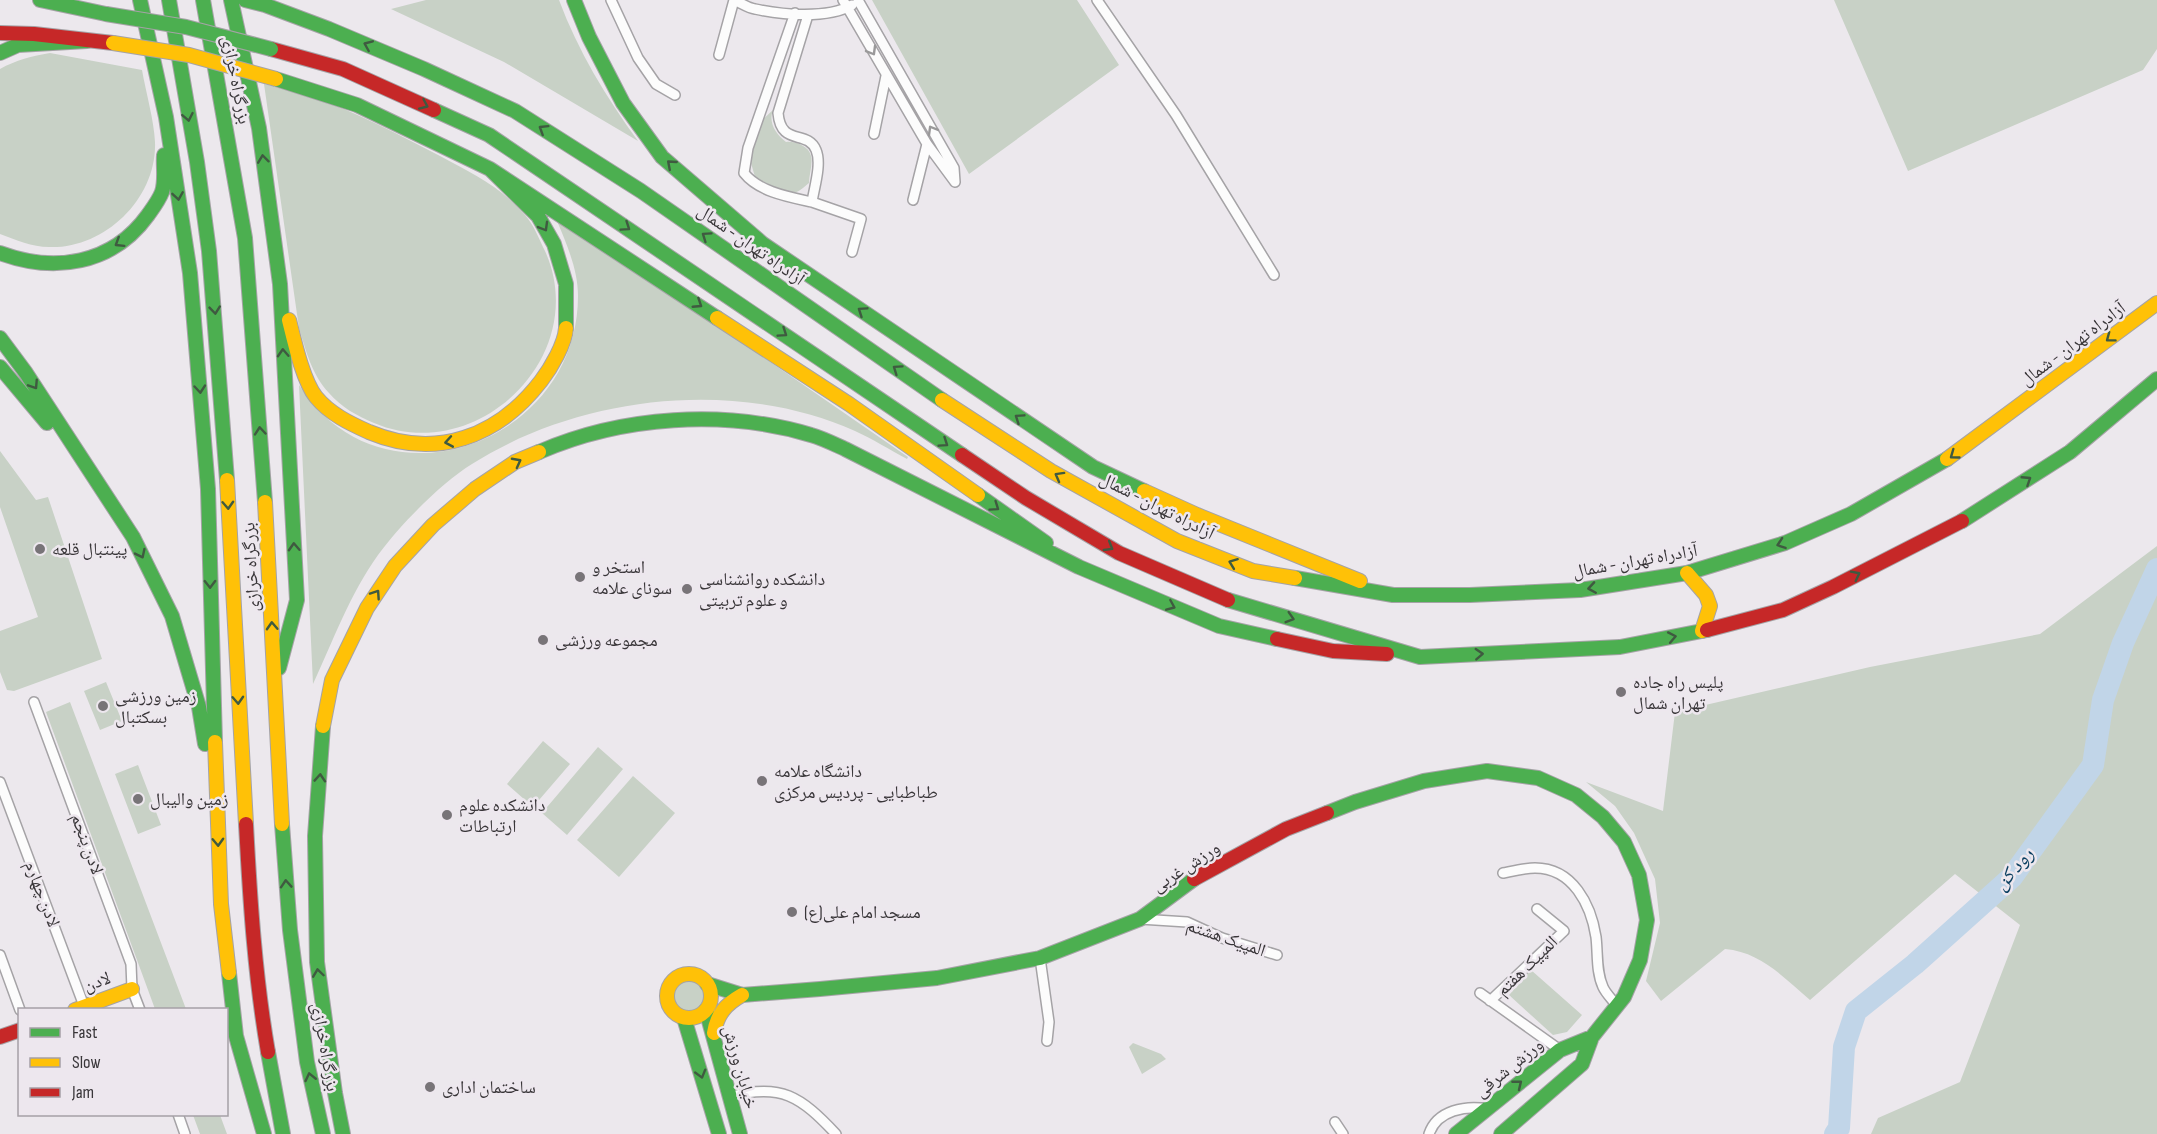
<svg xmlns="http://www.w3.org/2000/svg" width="2157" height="1134" font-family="'Sofia Sans Condensed','Noto Naskh Arabic',sans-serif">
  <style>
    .green { fill: #c8d1c6 }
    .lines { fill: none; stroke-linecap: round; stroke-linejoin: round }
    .river { stroke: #c1d5e8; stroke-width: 22 }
    .street-casing { stroke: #a5a3a6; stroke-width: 12 }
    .fast-casing { stroke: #a5a3a6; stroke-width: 16 }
    .slow-casing { stroke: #a5a3a6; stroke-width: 16 }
    .jam-casing { stroke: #a5a3a6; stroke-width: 16 }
    .street { stroke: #fcfcfc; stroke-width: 9 }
    .fast { stroke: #4caf50; stroke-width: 14 }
    .slow { stroke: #ffc107; stroke-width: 14 }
    .jam { stroke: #c62828; stroke-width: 14 }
    .fast-bridge-casing { stroke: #a5a3a6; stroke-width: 16; stroke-linecap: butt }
    .slow-bridge-casing { stroke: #a5a3a6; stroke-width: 16; stroke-linecap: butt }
    .fast-bridge { stroke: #4caf50; stroke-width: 14 }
    .slow-bridge { stroke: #ffc107; stroke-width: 14 }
    .oneway { stroke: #3f5a40 }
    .oneway2 { stroke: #9a999a }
    .poi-dot { fill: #787478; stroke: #ede7ee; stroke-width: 2 }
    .labels { text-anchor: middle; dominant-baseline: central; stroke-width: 5; stroke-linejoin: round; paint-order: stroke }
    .street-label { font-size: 18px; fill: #393639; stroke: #ede7ee }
    .poi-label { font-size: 18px; fill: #393639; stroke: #ede7ee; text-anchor: start }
    .water-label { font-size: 20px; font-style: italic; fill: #0d4162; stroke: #ede7ee }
  </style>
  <rect width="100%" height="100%" fill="#ece8ed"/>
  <path class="green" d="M426,0H559C578,51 606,97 638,141L504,62L391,9Z
    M872,0H1077L1119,65L969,174Z
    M1834,0H2157V49L2143,70L1908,171Z
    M50,53L142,70C146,93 154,120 155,142C157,199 104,249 49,247C32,247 16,240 0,234V69C16,60 32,56 50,53Z
    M264,84C280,88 297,92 312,97C357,112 399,135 440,156C473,174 500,186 525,215C534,225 539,239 545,251C592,355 478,467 374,423C357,416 341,407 329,393C312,375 306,351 299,328Z
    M773,110C768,123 776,134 786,142C795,141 809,146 811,156C813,164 809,175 809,183C804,187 798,193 792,193C781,193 764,182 755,177L751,163L752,152L760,122Z
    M557,221L695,310L908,457L907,459C890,450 873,439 855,431C737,378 581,395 472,464C440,484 401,524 378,555C350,594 333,641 313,684L299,385C381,515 578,444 578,296C578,270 567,245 557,221Z
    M0,451L36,500L48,497L102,659L14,691L7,690L0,672V631L38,617L0,507Z
    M2157,546V1134H1871L1878,1118L1960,1082L2020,925L1955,874L1810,1000C1784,978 1761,952 1725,949L1661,1001L1646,981L1660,923L1655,879L1634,833L1615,806L1586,782L1663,811L1675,712L1870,667L2040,634Z
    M106,682L122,721L100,730L84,691Z
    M70,702L186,1009H155L46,712Z
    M543,741L570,764L533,807L507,784Z
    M598,747L623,769L567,835L542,813Z
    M138,765L161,825L138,834L115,774Z
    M633,776L675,813L619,877L577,840Z
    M1531,970L1582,1015L1567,1032L1553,1035L1509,995Z
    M670 997a19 19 0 1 1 38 0a19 19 0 1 1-38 0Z
    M1133,1043L1161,1054L1166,1059L1142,1074L1129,1047Z
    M193,1115H220L227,1134H200Z"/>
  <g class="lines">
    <path class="river" d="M1835,1134L1839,1128L1844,1047L1856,1011L1915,964L2012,877L2093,765L2103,700L2123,643L2157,569"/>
    <g class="street-casing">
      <path id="street" d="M611,0L638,58L656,84L675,95
        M734,0C741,3 748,8 755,9C782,15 828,19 852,5
        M843,0L927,144L955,182
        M858,0L954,168L955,182
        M1097,0L1176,115L1274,275
        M795,13L748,148L744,173C759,192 789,197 812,202C814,188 822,164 816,150C807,129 781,147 778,113L808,15
        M719,55L734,0
        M874,134L886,76
        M913,200L927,144
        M812,202L861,219L852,252
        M34,702L131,964L132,989L140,1010
        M0,782L84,1006
        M1503,873C1513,871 1525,868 1535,868C1573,868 1591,905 1596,937C1598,954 1596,972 1603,987C1606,994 1613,1000 1617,1006
        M1140,919L1187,922L1222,938L1277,955
        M0,955L20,1010
        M1040,958L1049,1022L1047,1041
        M1480,993L1560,1050
        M1490,1001L1564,931L1537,909
        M729,1097C781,1082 801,1097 836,1134
        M178,1114L185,1134
        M1335,1122L1343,1134
        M1429,1134C1437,1110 1466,1105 1488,1109"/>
    </g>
    <g class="fast-casing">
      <path id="fast" d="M40,0L106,14
        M140,0L166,117L190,273L208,489L215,742
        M169,0L197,162L209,251L227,480
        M203,0L245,238L265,502
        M231,0L259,128L280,284L297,600L279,668
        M245,0L265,5L329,29L424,69L515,111L641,191L942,400
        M574,0L589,37L623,103L662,157L763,244L1093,467L1144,491
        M0,53L18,45L87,41
        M276,79L357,105L490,169L717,318
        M434,110L489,135L962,455
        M490,169L538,216L554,244L566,284V328
        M0,253C54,273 112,265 148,215C153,208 159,200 162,192C166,180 163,167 164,155
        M0,338L26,373L133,537L172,616L199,707L205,744
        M0,367L47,423
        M539,452C622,416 724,409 811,435C822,438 834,444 845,449L1079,567L1219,626L1277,639
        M978,495L1046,543
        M1962,521L2070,452L2157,379
        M1295,578L1393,595H1470L1580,590L1687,573L1785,543L1851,514L1947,459
        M1228,600L1420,657L1620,647L1707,630
        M323,726L315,836L317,962L335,1093L343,1134
        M1327,813L1355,802L1424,781L1487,771L1538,778L1576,795L1603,817L1624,842L1639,875L1647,920L1640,960L1624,997L1592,1037L1560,1050L1456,1134
        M282,824L290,930L307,1062L323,1134
        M229,973L236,1036L264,1134
        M707,984L742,995L820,989L937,978L1040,958L1140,919L1194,879
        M706,1010L740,1134
        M684,1018L719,1134
        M268,1052L283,1134
        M1501,1134L1582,1064L1592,1037"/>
    </g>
    <g class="slow-casing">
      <path id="slow" d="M717,318L849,404L978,495
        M289,320C294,340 303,381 316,397C330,414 349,423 369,432C436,460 498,437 541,381C551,368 565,344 566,328
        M942,400L1051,471L1177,541L1253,571L1295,578
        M1947,459L2157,303
        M227,480L246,824
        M1144,491L1197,515L1360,581
        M265,502L282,824
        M1687,573L1706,595L1710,606L1702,631
        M323,726L332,680L367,608L395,566L433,525L475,489L515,462L539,452
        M215,742L221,904L229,973
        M667 996a22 22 0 1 1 44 0a22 22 0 1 1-44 0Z
        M75,1010L132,989
        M714,1033C717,1014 726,1004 742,995"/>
    </g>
    <g class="jam-casing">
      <path id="jam" d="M0,33L34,34L113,43
        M271,49L343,69L434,110
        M962,455L1026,498L1119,553L1228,600
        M1707,630L1783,610L1833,587L1962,521
        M1277,639L1333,651L1387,654
        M246,824C250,900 255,977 268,1052
        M1194,879L1286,829L1327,813
        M0,1037L20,1030"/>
    </g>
    <use href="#street" class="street"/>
    <use href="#fast" class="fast"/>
    <use href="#slow" class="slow"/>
    <use href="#jam" class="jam"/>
    <g class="fast-bridge-casing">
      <path id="fast-bridge" d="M106,14L186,27L271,49"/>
    </g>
    <g class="slow-bridge-casing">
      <path id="slow-bridge" d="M113,43L189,55L276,79"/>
    </g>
    <use href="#fast-bridge" class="fast-bridge"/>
    <use href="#slow-bridge" class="slow-bridge"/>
  </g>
  <defs><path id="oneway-chevron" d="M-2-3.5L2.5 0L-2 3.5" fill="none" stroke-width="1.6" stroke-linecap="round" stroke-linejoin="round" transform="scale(1.5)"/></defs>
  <g class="oneway">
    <use href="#oneway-chevron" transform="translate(368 45) rotate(-157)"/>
    <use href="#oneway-chevron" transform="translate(424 105) rotate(24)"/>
    <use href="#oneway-chevron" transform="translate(188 117) rotate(79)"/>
    <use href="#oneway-chevron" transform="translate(543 129) rotate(-148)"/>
    <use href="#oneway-chevron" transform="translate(263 159) rotate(-97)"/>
    <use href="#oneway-chevron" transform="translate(671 164) rotate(-139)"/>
    <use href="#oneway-chevron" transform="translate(178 196) rotate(81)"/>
    <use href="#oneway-chevron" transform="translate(544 227) rotate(60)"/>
    <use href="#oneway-chevron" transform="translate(626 227) rotate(34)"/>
    <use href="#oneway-chevron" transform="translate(706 236) rotate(-145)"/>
    <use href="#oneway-chevron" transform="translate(119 243) rotate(148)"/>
    <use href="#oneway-chevron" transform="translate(698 304) rotate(33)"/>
    <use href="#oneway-chevron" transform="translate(215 310) rotate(84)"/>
    <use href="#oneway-chevron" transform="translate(862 311) rotate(-146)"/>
    <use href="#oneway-chevron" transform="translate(783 333) rotate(34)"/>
    <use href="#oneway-chevron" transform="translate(2110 338) rotate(143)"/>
    <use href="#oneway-chevron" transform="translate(283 353) rotate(-93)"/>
    <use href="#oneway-chevron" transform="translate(897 369) rotate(-145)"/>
    <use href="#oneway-chevron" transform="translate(34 385) rotate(57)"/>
    <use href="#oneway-chevron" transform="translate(200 389) rotate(85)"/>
    <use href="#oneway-chevron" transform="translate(1019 418) rotate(-146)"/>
    <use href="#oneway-chevron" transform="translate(260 431) rotate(-95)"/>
    <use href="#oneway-chevron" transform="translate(449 442) rotate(170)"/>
    <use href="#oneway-chevron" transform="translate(944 443) rotate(34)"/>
    <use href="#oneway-chevron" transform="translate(1954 455) rotate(144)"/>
    <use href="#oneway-chevron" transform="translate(517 462) rotate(-28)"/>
    <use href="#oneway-chevron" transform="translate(1059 476) rotate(-151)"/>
    <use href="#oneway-chevron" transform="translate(2027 480) rotate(-33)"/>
    <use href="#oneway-chevron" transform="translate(228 505) rotate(87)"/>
    <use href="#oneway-chevron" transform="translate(995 507) rotate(35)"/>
    <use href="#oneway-chevron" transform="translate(1781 544) rotate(161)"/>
    <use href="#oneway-chevron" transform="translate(294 547) rotate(-93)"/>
    <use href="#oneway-chevron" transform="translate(1109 547) rotate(31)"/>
    <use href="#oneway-chevron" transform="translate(141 554) rotate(64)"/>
    <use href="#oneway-chevron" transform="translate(1233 563) rotate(-159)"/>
    <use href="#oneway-chevron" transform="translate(1856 575) rotate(-27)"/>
    <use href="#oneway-chevron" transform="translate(210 584) rotate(89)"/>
    <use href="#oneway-chevron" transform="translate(1592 588) rotate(171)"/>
    <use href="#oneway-chevron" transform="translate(376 594) rotate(-56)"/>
    <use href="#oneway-chevron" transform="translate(1171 606) rotate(23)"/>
    <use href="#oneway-chevron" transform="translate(1290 618) rotate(17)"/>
    <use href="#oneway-chevron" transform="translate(272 626) rotate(-93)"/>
    <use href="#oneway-chevron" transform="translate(1672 637) rotate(-11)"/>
    <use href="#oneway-chevron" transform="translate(1479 654) rotate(-3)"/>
    <use href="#oneway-chevron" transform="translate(238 700) rotate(87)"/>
    <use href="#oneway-chevron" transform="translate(320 778) rotate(-86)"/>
    <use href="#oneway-chevron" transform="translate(218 842) rotate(88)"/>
    <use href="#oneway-chevron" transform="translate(286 884) rotate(-94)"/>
    <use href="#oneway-chevron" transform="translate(318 973) rotate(-98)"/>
    <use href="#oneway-chevron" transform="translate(701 1074) rotate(74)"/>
    <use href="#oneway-chevron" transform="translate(310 1077) rotate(-103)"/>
    <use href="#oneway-chevron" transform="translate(1518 1084) rotate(-39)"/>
  </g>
  <g class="oneway2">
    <use href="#oneway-chevron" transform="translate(872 51) rotate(60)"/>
    <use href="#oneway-chevron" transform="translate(932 130) rotate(-120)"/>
  </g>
  <g class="poi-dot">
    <circle cx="40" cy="549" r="6"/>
    <circle cx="580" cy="577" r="6"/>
    <circle cx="687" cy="589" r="6"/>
    <circle cx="543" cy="640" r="6"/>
    <circle cx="1621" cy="692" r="6"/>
    <circle cx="103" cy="706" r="6"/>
    <circle cx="762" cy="781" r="6"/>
    <circle cx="138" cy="799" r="6"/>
    <circle cx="447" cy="815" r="6"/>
    <circle cx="792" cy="912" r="6"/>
    <circle cx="430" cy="1087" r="6"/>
  </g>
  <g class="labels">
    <g class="street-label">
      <text transform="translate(236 80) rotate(79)">بزرگراه خرازی</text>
      <text transform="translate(751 245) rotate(35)">آزادراه تهران - شمال</text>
      <text transform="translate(2073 344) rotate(-37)">آزادراه تهران - شمال</text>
      <text transform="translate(1157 506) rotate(27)">آزادراه تهران - شمال</text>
      <text transform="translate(1635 561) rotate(-10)">آزادراه تهران - شمال</text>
      <text transform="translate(251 567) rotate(-93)">بزرگراه خرازی</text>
      <text transform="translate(87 844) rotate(70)">لادن پنجم</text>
      <text transform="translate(1186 867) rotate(-33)">ورزش غربی</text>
      <text transform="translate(42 894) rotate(69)">لادن چهارم</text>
      <text transform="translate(1226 938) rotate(19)">المپیک هشتم</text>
      <text transform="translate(1527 966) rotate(-44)">المپیک هفتم</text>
      <text transform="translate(97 982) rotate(-20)">لادن</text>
      <text transform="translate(325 1047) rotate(80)">بزرگراه خرازی</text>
      <text transform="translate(740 1067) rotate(74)">خیابان ورزش</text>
      <text transform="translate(1509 1068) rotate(-39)">ورزش شرقی</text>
    </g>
    <g class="poi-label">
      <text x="52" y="549">پینتبال قلعه</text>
      <text x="592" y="567">استخر و<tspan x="592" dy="21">سونای علامه</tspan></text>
      <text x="699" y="579">دانشکده روانشناسی<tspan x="699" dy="21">و علوم تربیتی</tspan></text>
      <text x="555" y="640">مجموعه ورزشی</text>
      <text x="1633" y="682">پلیس راه جاده<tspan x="1633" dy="21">تهران شمال</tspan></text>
      <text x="115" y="696">زمین ورزشی<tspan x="115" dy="21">بسکتبال</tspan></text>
      <text x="774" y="771">دانشگاه علامه<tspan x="774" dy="21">طباطبایی - پردیس مرکزی</tspan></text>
      <text x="150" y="799">زمین والیبال</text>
      <text x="459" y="805">دانشکده علوم<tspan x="459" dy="21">ارتباطات</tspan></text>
      <text x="804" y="912">مسجد امام علی(ع)</text>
      <text x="442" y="1087">ساختمان اداری</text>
    </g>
    <g class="water-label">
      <text transform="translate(2014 869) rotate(-49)">رود کن</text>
    </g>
  </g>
  <rect x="18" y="1008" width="210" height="108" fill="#ede7ee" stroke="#a5a0a6" stroke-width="1.5"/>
  <rect x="30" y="1028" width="30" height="9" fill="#4caf50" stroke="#a5a0a6" stroke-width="1.5"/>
  <text x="72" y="1038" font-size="18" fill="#393639">Fast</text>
  <rect x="30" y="1058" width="30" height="9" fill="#ffc107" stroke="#a5a0a6" stroke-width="1.5"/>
  <text x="72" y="1068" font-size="18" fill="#393639">Slow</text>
  <rect x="30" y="1088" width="30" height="9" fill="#c62828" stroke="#a5a0a6" stroke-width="1.5"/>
  <text x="72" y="1098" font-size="18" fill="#393639">Jam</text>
</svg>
